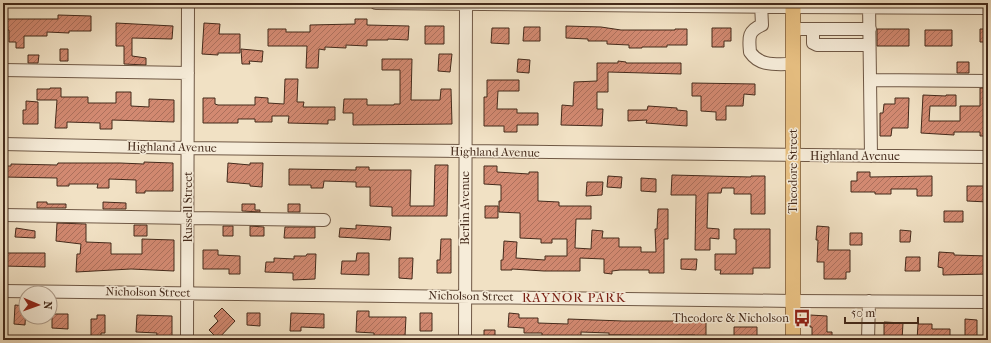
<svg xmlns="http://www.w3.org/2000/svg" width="991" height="343" font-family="'IM FELL French Canon',serif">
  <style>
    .building { fill: url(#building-hatch); stroke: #442a1b }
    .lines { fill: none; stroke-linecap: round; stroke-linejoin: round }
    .minor-casing { stroke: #6f5845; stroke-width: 14 }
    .major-casing { stroke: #442a1b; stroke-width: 16 }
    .minor { stroke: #f6ecd9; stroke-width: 12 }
    .major { stroke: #e8c082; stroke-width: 15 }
    .labels { text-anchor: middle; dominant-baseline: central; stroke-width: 3; stroke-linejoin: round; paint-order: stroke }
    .street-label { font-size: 12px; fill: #442a1b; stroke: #f6ecd9 }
    .poi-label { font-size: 12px; fill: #442a1b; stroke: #f6ecd9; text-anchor: end }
    .neighbourhood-label { font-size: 13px; letter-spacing: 1px; fill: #7a1f14; stroke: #f6ecd9 }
  </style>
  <defs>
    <pattern id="building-hatch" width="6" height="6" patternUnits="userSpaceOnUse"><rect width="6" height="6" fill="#d28971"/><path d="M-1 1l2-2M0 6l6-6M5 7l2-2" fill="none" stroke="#ac705c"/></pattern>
  </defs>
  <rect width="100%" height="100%" fill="#f1e1c4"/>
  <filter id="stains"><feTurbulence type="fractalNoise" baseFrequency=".005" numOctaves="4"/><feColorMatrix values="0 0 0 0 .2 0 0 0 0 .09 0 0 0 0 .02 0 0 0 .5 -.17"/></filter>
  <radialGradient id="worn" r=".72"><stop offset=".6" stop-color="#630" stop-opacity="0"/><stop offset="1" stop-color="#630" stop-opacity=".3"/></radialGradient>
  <path class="building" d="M58,15L91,16V31H69V33L47,32V36H24V48H16V42H9V30H3V19H58Z
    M355,19H367V25L409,26L408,40L388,39V40H367V46L346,45V48L325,47V50L319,49L318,68H306L307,46H268V29H286V32H310V25L355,24Z
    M116,23L173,26L172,39L132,38V56L146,58V65L124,64V46H116Z
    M204,23L220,24L219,34H240V53H218V55L202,54Z
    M425,26H444V44H425Z
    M566,26L601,27L621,30H675V29H687V45H667V47H642V48H629V45L607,44V41H588V39L566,38Z
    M524,27H540V41H523Z
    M492,28H509V44L491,43Z
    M712,28H731V41H724V47H712Z
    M877,29H909V46H877Z
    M980,29H988V42H980Z
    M925,30H952V46H925Z
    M60,49H68V61H60Z
    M241,49L263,51L262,62L249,61L250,64H242Z
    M439,54H452L450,72L438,71Z
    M28,55H39L38,63H28Z
    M382,59H412L411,100H440L441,89H451L452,124L353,125V113H343L344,99H367V105H394V104H400V70H382Z
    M518,59L530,60L529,73L517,72Z
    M618,61L626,62V63H681V74L608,72V92H597V109H603L602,126L561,125L562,105L573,106L574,82L597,81V63H618Z
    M957,62H969V73H957Z
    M285,79H298L297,102H304L303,107H335V120H328V124L288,123L289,116H272V122H255V119H238V123H203V98H215V104L218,105H255V97L268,98V103L284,104Z
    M487,80H519V91H498L497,109H517V113H538V125H517V132H504V126H484V97H487Z
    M692,83L755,84V95L744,94L743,106H726V120H716V112L701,111V96H692Z
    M50,88H61V97H88V103H116V92H131V106L149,107V99L174,100V122L112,120V129H100V123L67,122V128H55L57,100H37V89H50Z
    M980,88H988V136H980V132H954V135L921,133L923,95L946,96V95H956V106H930L929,121H960V106H980Z
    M895,98H909L908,128H892L891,136H880V113H883L884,104H895Z
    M26,101L38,102V124H23V110H26Z
    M648,106L677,108V110L687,111V126L646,123L647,120L628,121V110H647Z
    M144,162L173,163V191H145V193H136V180L109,179V188H97L98,184H69V186H57V178L3,177V166H11V164L57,165L58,163H120L144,164Z
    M228,163L250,165V163H263L262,187L250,186V184L227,182Z
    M435,165H448L447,216H392V207L370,206V187H356V182L324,181L323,188H311V185H289V169L356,170V167H369V170H411L410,206H434Z
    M484,166H497V172L529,174V172H538V201L559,202V206H591V219H576L575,248L591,249L592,230L603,231L602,238H619V247H641V252H656L655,229H657L658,209H668V239H664V273H649V270H620L612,271V274L604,273V259L580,258V271H544L512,269V270H501V260H503L504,241L517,242L516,258L545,260V256H567V239H552V243H541V239L520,238V213L499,212V201H501V185L484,184Z
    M857,172H870V177L932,176V196H917V189H891V194H875V192H851V181H857Z
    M672,175L751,177V176H765V214H751V194H734V188H722L721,193H708L707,228L719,229V239L710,238V250H695L696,195H671Z
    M608,176L622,177L621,188L607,187Z
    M641,178L656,179V192L641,191Z
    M587,182H603L602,195L586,196Z
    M967,186H988V202L967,201Z
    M37,202H47V204H66V208H37Z
    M103,202L126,203V209H103Z
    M242,204H255V210H260V212L242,211Z
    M288,204H300V212H288Z
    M485,206H498V218H485Z
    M944,211H963V222H944Z
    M57,223L86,224V242L111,243V254H142V239L174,240V271L131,269L76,272L77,254H80L81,244L56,241Z
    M134,225H147V236H134Z
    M356,225L391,227L390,240L339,237L340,228L356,229Z
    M223,226H233V236H223Z
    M250,226L264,227V236H250Z
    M817,226L829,227L828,250H850V272H846V279H824V262H817L818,240H816Z
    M285,227H315V238H284Z
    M16,228L35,231V238L15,237Z
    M734,229H770V268H753V274H720L721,270H715V254H736V239H734Z
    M900,230L911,231L910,242H900Z
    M850,233H862V245H850Z
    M441,239H451V273H437V260H440Z
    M203,250H218V255L240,256V274H229V269H203Z
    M939,252L954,253V255L988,256V274L943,275V268L938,267Z
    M3,253H45V267L3,266Z
    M357,253H369V275L341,274L342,261H356Z
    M307,254H316L315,279L293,280V273L265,272L266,262H274V258L294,259V256H306Z
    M906,257H920V271H905Z
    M399,258H413L412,279L399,278Z
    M681,259H697L696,270L681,269Z
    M15,305L26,306L25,325L14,324Z
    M222,308L235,321L218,339L209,330L218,321L214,316Z
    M357,311H369V317H406L405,336L374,337V333L356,332Z
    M247,313H260V326L247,325Z
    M291,313L324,314V328L301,327V331H290Z
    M420,313H432V331H420Z
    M509,313L519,314V318H538V323L568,324V319L623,321H706V340H695V335H678V340H630L631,335H609V333L581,332V339H542V333H524V328L508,327Z
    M52,314H68V329L52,328Z
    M97,315H105V333H101V340H91V319H97Z
    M137,315L172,316V340H156L157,333L136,332Z
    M810,315L827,316V332H832V340H812V327H810Z
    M965,319L977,320V340H965Z
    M884,322L903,323L902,340H884Z
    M918,324H932V329H950V340H917Z
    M734,327H757V340H734Z
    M484,330H495V340H484Z"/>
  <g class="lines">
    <g class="minor-casing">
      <path id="minor" d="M376,3L793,7L988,8
        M761,3L762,25C747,31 749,39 750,52C760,67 777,64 793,64
        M869,3L871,156
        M793,29H870
        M813,29V43L817,45H869
        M3,70L188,73
        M870,80L988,81
        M3,144L188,148L988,157
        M3,215L324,220
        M3,291L793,301L988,302
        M187,340L188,3
        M465,340L466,4
        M868,340L869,301"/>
    </g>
    <g class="major-casing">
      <path id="major" d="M793,340V3"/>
    </g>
    <use href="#minor" class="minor"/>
    <use href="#major" class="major"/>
  </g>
  <defs>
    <g id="bus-bare" transform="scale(1.38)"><path d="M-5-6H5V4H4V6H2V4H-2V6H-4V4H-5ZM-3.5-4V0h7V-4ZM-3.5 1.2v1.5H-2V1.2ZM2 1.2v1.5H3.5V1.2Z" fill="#8f2418" stroke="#f6ecd9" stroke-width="2.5" paint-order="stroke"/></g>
  </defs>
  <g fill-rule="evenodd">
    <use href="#bus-bare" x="802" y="318"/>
  </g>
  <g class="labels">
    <g class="street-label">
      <text transform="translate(172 147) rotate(1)">Highland Avenue</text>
      <text transform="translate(495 152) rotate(1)">Highland Avenue</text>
      <text x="855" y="156">Highland Avenue</text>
      <text transform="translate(793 171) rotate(-90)">Theodore Street</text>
      <text transform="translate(188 207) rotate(-90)">Russell Street</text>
      <text transform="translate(465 208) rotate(-90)">Berlin Avenue</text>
      <text transform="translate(148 292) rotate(1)">Nicholson Street</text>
      <text transform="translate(471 296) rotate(1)">Nicholson Street</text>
    </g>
    <g class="poi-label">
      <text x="789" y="318">Theodore &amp; Nicholson</text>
    </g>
    <g class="neighbourhood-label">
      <text x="574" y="297">RAYNOR PARK</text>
    </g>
  </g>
  <rect width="991" height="343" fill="none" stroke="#f1e1c4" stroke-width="16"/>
  <rect x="4" y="4" width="983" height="335" fill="none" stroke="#442a1b" stroke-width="2"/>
  <rect x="8" y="8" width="975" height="327" fill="none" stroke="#442a1b"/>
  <g transform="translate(38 305) rotate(92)"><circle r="19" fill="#f6ecd9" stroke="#af9e8d"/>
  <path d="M0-3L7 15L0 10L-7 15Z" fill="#8f2418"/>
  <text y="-6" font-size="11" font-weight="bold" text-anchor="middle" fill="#442a1b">N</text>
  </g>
  <path d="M845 317v6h73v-6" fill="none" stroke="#442a1b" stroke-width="2"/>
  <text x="851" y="317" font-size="12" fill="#442a1b" stroke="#f6ecd9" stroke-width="3" paint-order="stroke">50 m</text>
  <rect width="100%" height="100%" filter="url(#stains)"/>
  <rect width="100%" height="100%" fill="url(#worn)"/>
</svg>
